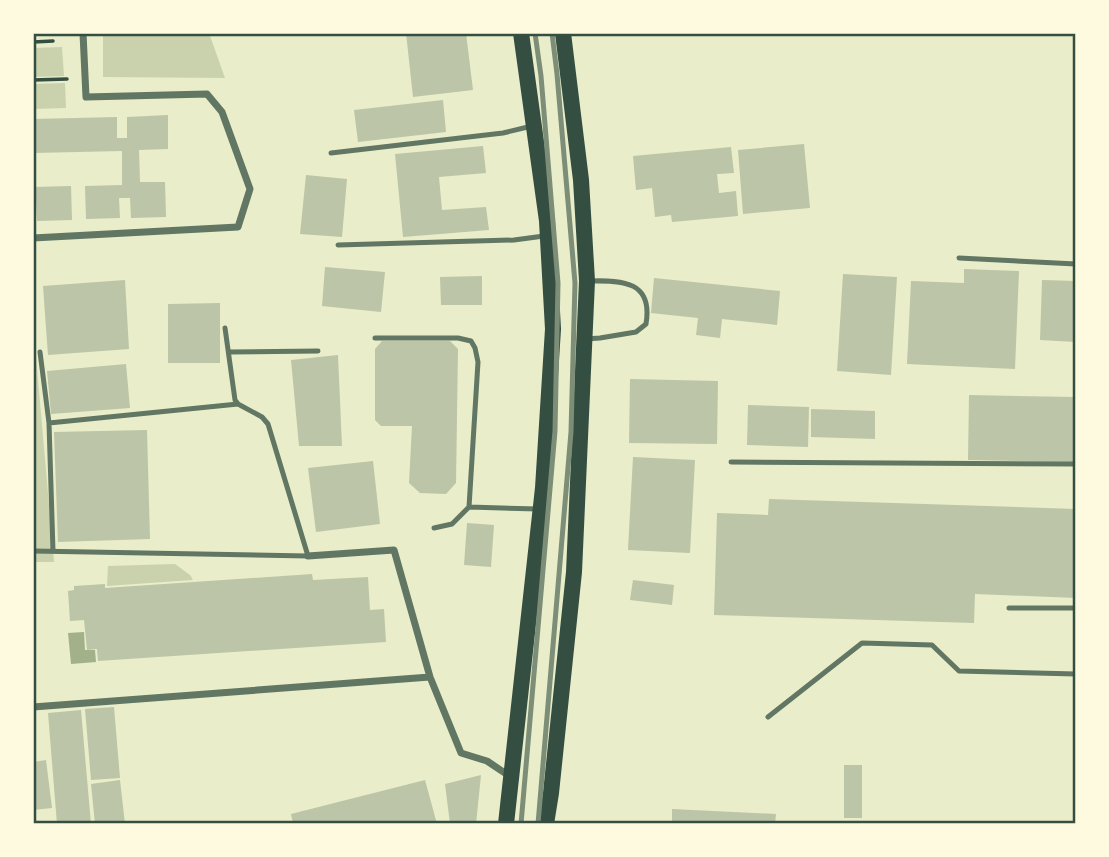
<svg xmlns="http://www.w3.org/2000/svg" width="1109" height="857" font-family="Overpass,sans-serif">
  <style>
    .green { fill: #cad2ad }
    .water { fill: #a3b18a }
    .building { fill: #bcc5a7 }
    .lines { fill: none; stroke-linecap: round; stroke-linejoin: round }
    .path { stroke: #344e41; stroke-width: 3.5 }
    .service { stroke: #617663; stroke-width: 5 }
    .minor { stroke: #617663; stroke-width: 7 }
    .primary { stroke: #344e41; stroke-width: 16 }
    .rail { stroke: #7c8e77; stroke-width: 5 }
    .neatline { fill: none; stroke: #344e41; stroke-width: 2.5 }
  </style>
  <rect width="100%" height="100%" fill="#e9edc9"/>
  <path class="green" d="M103,33H209L225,78L103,77Z
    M62,47L64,76L33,77V48Z
    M65,83L66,108L33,109V84Z
    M33,322L54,562H33Z
    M175,564L190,575L193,580L107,586L108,566Z"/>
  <path class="water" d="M84,632L85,650H95L96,662L71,664L68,633Z"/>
  <path class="building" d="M406,33H466L473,90L413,97Z
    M443,100L446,132L358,142L354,110Z
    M168,115V149L139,150L140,182H165L166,217L131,218L130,198H119L120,218L86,219L85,186L122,185V151L33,153V119L117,117V138H127V117Z
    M804,144L810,208L743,214L738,150Z
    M483,146L486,173L439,177L442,210L486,207L489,230L403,237L395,154Z
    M731,147L734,173L717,174L719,193L736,191L738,216L672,222L671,215L655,217L652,188L636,190L633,156Z
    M306,175L347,179L342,237L300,234Z
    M71,186L72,220L37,221L36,201H33V187Z
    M325,267L385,272L381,312L322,306Z
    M964,269L1019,271L1015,369L907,364L911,281L964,283Z
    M843,274L897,277L891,375L837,371Z
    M482,276V305H441L440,277Z
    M654,278L780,291L777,325L722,319L720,338L696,335L698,318L651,313Z
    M125,280L129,349L48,355L43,286Z
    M1042,280L1076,281V342L1040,340Z
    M220,303V363H168V304Z
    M382,341H450L458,349L456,483L446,494L420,493L409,483L412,426H381L375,420V349Z
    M338,355L342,446H299L291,360Z
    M126,364L130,408L51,414L47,371Z
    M630,379L718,381L717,444L629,443Z
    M969,395L1076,397V462L968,460Z
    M748,405L809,407L808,447L747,445Z
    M811,409L875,411V439L811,437Z
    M147,430L150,539L58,542L54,432Z
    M633,457L695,460L690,553L628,550Z
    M373,461L380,524L316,532L308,468Z
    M769,499L1076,509V598L975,594L974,623L714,615L717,513L768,515Z
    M467,523L494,525L491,567L464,565Z
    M312,574L313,580L368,577L370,610L384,609L386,642L98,661L97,649L87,650L84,620L70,621L68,591L74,590V586L105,584V588Z
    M633,580L674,585L672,605L630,600Z
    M114,707L120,778L91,780L85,709Z
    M81,710L91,824H57L48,713Z
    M46,760L52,808L33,810V762Z
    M844,765H862V818H844Z
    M481,775L476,824H450L445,784Z
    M120,780L125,824H95L91,784Z
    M425,780L437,824H293L291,814Z
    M672,809L776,814L775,824H672Z"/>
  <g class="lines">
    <path class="path" d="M33,42L53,41
      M33,80L67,79"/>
    <path class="service" d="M331,153L503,133L532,126
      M338,245L514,240L544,236
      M959,258L1076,264
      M375,338H458L471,341L475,348L478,362L469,507L538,509
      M586,339L600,338L636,332L646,324C653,282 624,280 590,281
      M40,352L49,423L53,551
      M229,352L318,351
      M49,423L238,404
      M731,462L1076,464
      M434,528L452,524L469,507
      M33,551L308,556L268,424L262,417L238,404L235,400L225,328
      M1009,608H1076
      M768,717L862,643L932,645L959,671L1076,674"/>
    <path class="minor" d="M33,238L238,227L250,189L222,112L207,94L86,97L83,33
      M308,556L394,550L430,677L461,753L487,761L511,777
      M33,707L430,677"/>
    <path class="primary" d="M506,824L543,488L553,329L547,221L521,33
      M546,824L551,793L574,572L587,281L581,180L563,33"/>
    <path class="rail" d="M521,824L555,431L558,283L541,76L535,33
      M538,824L571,432L575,283L557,74L552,33"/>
  </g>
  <rect width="1109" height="857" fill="none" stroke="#fefae0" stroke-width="70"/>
  <rect x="35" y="35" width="1039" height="787" class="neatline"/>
</svg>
